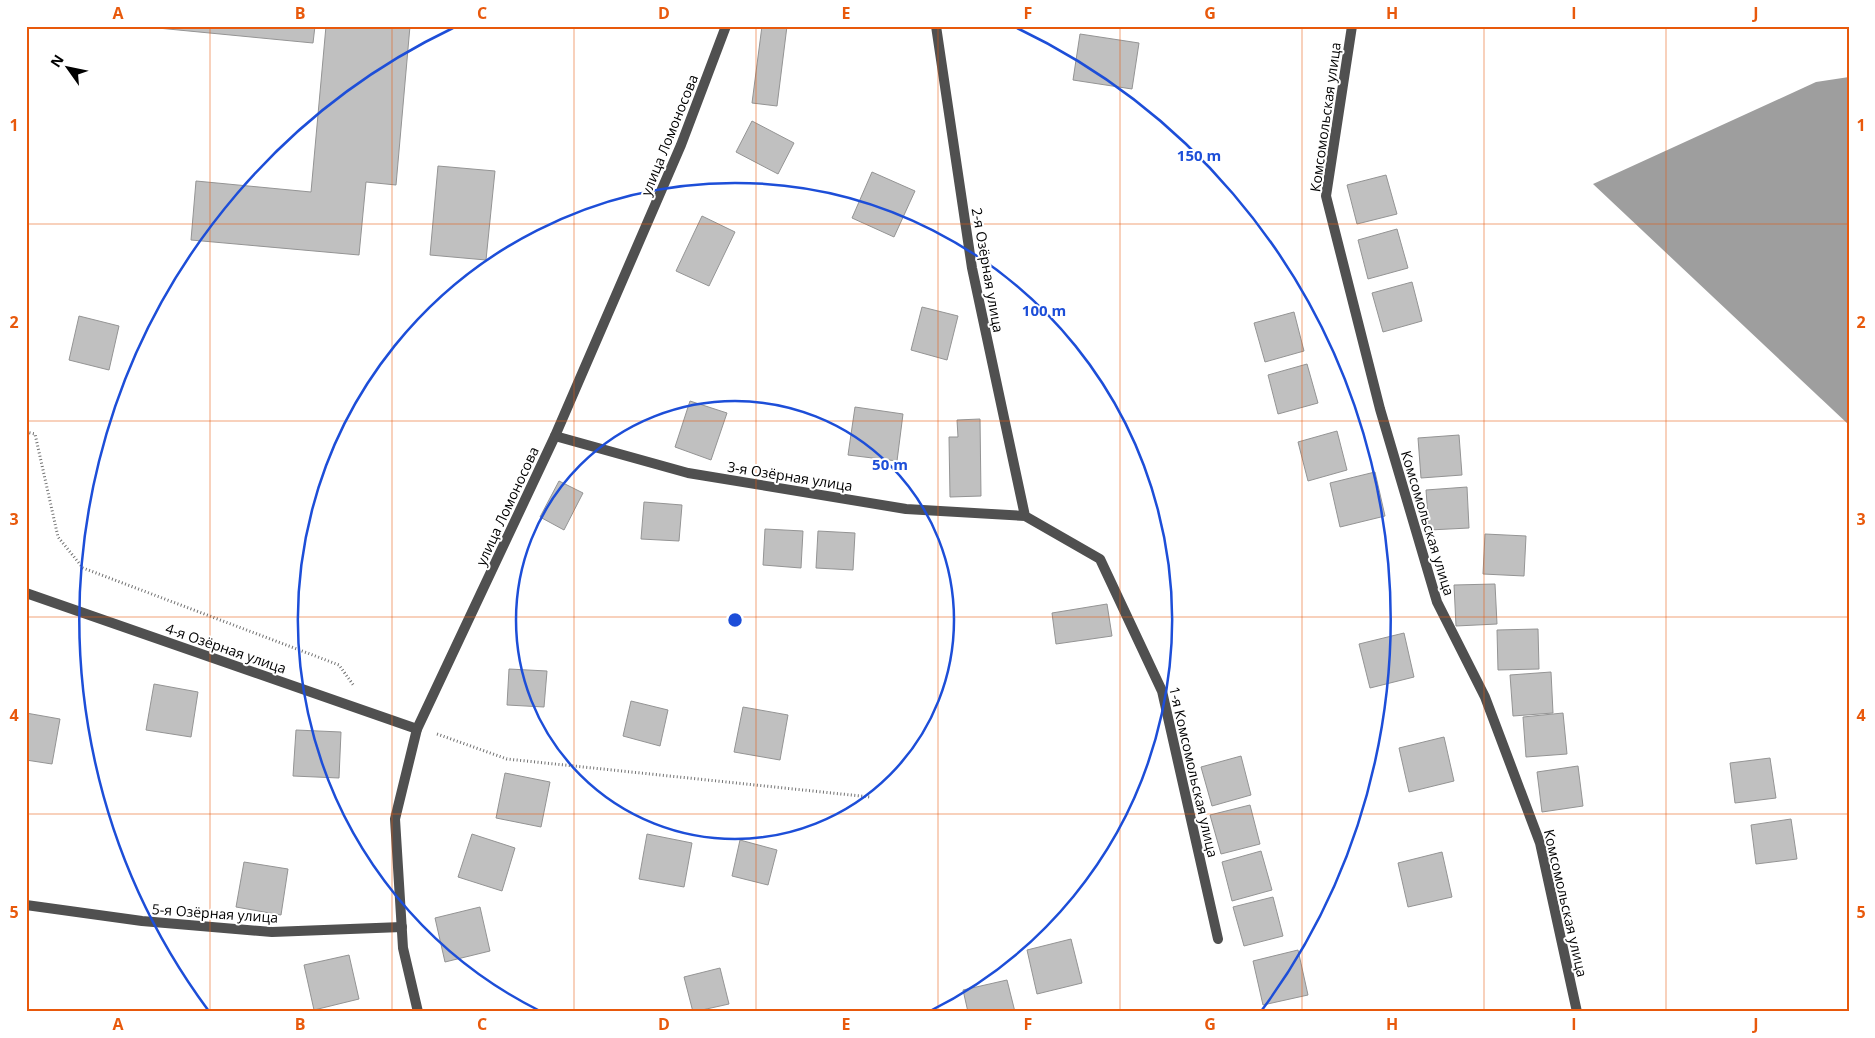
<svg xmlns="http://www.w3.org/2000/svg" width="1875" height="1038" font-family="'Open Sans',sans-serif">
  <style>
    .water { fill: #9e9e9e }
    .building { fill: #c0c0c0; stroke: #949494 }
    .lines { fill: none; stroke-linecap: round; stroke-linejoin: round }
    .path { stroke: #727272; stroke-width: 3; stroke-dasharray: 1 2.5; stroke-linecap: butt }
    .minor { stroke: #505050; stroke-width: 10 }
    .tertiary { stroke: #505050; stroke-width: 10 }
    .grid { fill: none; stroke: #e8590c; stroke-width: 1; stroke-opacity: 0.55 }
    .ring { fill: none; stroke: #1d4ed8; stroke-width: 2.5 }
    .labels { text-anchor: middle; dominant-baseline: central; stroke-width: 4; stroke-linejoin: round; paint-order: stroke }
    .street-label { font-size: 14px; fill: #000; stroke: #fff }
    .centre { fill: #1d4ed8; stroke: #fff; stroke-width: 2.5 }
    .ring-label { font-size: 15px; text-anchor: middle; font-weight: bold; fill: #1d4ed8; stroke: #fff; stroke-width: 4; stroke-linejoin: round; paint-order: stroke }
    .neatline { fill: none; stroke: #e8590c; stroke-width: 2 }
    .grid-label { font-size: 16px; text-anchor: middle; font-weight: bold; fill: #e8590c }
  </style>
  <rect width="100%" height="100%" fill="#fff"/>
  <path class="water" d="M1849,77V425L1593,184L1816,82Z"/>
  <path class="building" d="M137,26H315L313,43Z
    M326,26H410L396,185L366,182L359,255L191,240L196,181L311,192Z
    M762,26H787L777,106L752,103Z
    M1080,34L1139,43L1132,89L1073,80Z
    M752,121L794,143L778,174L736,152Z
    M438,166L495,171L486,260L430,255Z
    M872,172L915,191L894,237L852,218Z
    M1386,175L1397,214L1357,224L1347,185Z
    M702,216L735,232L709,286L676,271Z
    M1397,229L1408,268L1368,279L1358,240Z
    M1412,282L1422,321L1383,332L1372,293Z
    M922,307L958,316L947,360L911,350Z
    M1294,312L1304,351L1265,362L1254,323Z
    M79,316L119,326L109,370L69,360Z
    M1307,364L1318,403L1278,414L1268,375Z
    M690,401L727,413L711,460L675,447Z
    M855,407L903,414L897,461L848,455Z
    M980,419L981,496L950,497L949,437H958L957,420Z
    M1337,431L1347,470L1308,481L1298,442Z
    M1459,435L1462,475L1421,478L1418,438Z
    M1375,472L1385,516L1340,527L1330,483Z
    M559,481L583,493L564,530L540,517Z
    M1467,487L1469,528L1429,530L1426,490Z
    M644,502L682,505L679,541L641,539Z
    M765,529L803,531L801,568L763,565Z
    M818,531L855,533L853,570L816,568Z
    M1485,534L1526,536L1524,576L1483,574Z
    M1495,584L1497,624L1456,626L1454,585Z
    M1107,604L1112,636L1056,644L1052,613Z
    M1538,629L1539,669L1498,670L1497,630Z
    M1404,633L1414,677L1370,688L1359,644Z
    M509,669L547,671L544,707L507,705Z
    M1551,672L1553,713L1513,716L1510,675Z
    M154,684L198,692L191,737L146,730Z
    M631,701L668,710L660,746L623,736Z
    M743,707L788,715L780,760L734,752Z
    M26,713L60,719L52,764L26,760Z
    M1563,713L1567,754L1526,757L1523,717Z
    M296,730L341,732L339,778L293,776Z
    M1444,737L1454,781L1409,792L1399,748Z
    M1241,756L1251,795L1212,806L1201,767Z
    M1770,758L1776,798L1735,803L1730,763Z
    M1578,766L1583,806L1542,812L1537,772Z
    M505,773L550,782L541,827L496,818Z
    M1250,805L1260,844L1221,854L1210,815Z
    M1791,819L1797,859L1756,864L1751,825Z
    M472,834L515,848L502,891L458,877Z
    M647,834L692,843L684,887L639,879Z
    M740,840L777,850L768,885L732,876Z
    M1261,851L1272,890L1232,901L1222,862Z
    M1442,852L1452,897L1408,907L1398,863Z
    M244,862L288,869L281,915L236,907Z
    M1273,897L1283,936L1244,946L1233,907Z
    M480,907L490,951L445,962L435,918Z
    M1071,939L1082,983L1037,994L1027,950Z
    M1298,950L1308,995L1263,1005L1253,961Z
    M349,955L359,999L314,1010L304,965Z
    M720,968L729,1004L693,1012L684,977Z
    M1007,980L1015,1012H968L963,990Z"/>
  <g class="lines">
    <path class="path" d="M26,432L35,434L58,537L83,568L339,665L354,686
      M437,734L507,759L870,797"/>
    <path class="minor" d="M936,26L972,268L1025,516
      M1352,26L1326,196L1380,409L1437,602L1485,697L1540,843L1577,1012
      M555,436L688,473L906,509L1025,516L1100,559L1162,691L1218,939
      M26,593L417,729
      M26,905L142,921L272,932L402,927"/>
    <path class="tertiary" d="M418,1012L403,948L395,819L417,729L555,436L681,145L726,26"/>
  </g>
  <path class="grid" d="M210,26V1012M392,26V1012M574,26V1012M756,26V1012M938,26V1012M1120,26V1012M1302,26V1012M1484,26V1012M1666,26V1012M26,224H1849M26,421H1849M26,617H1849M26,814H1849"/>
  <g class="ring">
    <circle cx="735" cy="620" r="219"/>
    <path d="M540 1011A437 437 0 1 1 930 1011"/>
    <path d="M208 1010A656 656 0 0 1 453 28M1017 28A656 656 0 0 1 1262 1010"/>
  </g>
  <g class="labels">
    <g class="street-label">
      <text transform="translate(1325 117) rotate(-82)">Комсомольская улица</text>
      <text transform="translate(669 135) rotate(-68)">улица Ломоносова</text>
      <text transform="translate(988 270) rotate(80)">2-я Озёрная улица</text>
      <text transform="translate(790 476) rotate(9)">3-я Озёрная улица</text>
      <text transform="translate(507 506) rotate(-65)">улица Ломоносова</text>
      <text transform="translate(1428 523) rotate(73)">Комсомольская улица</text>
      <text transform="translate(226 648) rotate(19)">4-я Озёрная улица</text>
      <text transform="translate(1194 772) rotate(77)">1-я Комсомольская улица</text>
      <text transform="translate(1566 903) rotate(77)">Комсомольская улица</text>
      <text transform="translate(215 913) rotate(4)">5-я Озёрная улица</text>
    </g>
  </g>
  <circle cx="735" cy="620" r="8" class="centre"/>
  <g class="ring-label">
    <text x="1199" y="161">150 m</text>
    <text x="1044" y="316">100 m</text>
    <text x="890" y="470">50 m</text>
  </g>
  <rect width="1875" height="1038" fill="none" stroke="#ffffff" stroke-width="55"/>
  <g transform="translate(68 68) rotate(303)" stroke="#ffffff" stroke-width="4" paint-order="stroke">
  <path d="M0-4L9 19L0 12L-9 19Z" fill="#000000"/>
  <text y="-8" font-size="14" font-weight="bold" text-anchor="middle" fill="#000000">N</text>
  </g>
  <rect x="28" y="28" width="1820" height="982" class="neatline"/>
  <g class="grid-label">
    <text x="118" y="19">A</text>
    <text x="300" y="19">B</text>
    <text x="482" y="19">C</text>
    <text x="664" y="19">D</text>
    <text x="846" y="19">E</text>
    <text x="1028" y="19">F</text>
    <text x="1210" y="19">G</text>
    <text x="1392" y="19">H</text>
    <text x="1574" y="19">I</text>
    <text x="1756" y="19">J</text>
    <text x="14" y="131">1</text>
    <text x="1861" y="131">1</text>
    <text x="14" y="328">2</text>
    <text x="1861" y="328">2</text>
    <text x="14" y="525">3</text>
    <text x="1861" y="525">3</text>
    <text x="14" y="721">4</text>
    <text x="1861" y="721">4</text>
    <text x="14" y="918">5</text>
    <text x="1861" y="918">5</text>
    <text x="118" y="1030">A</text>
    <text x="300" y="1030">B</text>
    <text x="482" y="1030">C</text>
    <text x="664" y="1030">D</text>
    <text x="846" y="1030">E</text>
    <text x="1028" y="1030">F</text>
    <text x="1210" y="1030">G</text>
    <text x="1392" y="1030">H</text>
    <text x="1574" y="1030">I</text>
    <text x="1756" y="1030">J</text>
  </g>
</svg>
